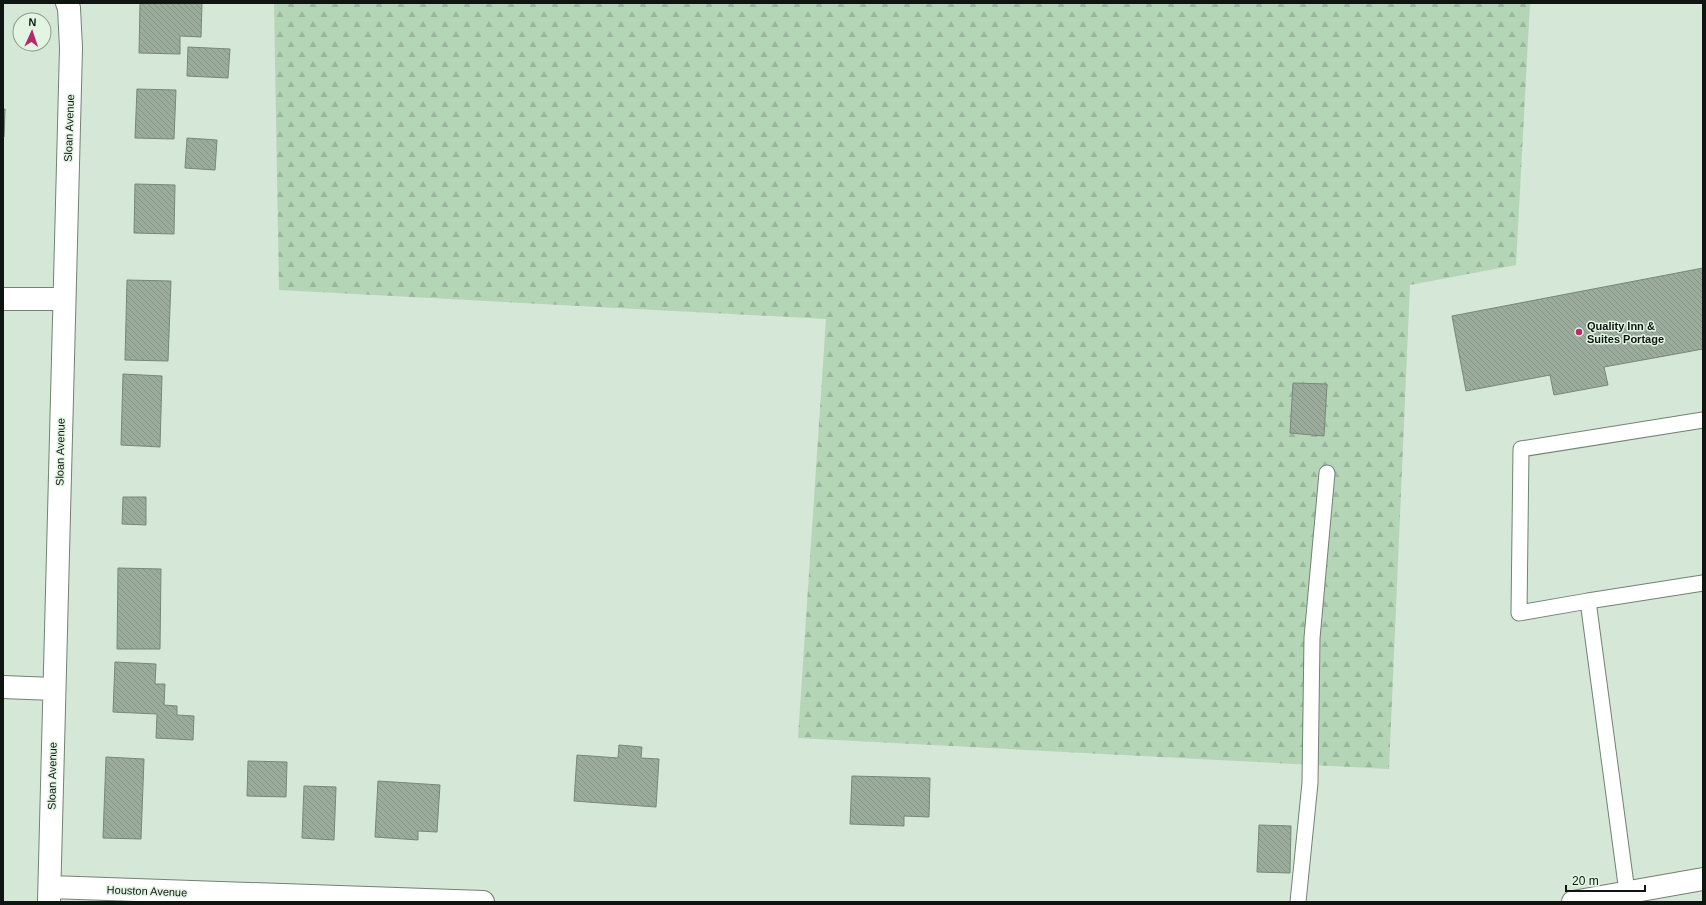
<svg xmlns="http://www.w3.org/2000/svg" width="1706" height="905" font-family="Arial,sans-serif">
  <style>
    .forest { fill: url(#forest-firs) }
    .building { fill: url(#building-back-hatch); stroke: #778778 }
    .lines { fill: none; stroke-linecap: round; stroke-linejoin: round }
    .lane-casing { stroke: #728273; stroke-width: 17 }
    .street-casing { stroke: #728273; stroke-width: 24 }
    .lane { stroke: #fff; stroke-width: 15 }
    .street { stroke: #fff; stroke-width: 22 }
    .poi-dot { fill: #b32b6c; stroke: #e2f5e3; stroke-width: 1.5 }
    .labels { text-anchor: middle; dominant-baseline: central; stroke-width: 3; stroke-linejoin: round; paint-order: stroke }
    .street-label { font-size: 11px; fill: #0f1510; stroke: #e2f5e3 }
    .poi-label { font-size: 11px; font-weight: bold; fill: #0f1510; stroke: #e2f5e3; text-anchor: start }
  </style>
  <defs>
    <pattern id="forest-firs" width="22" height="20" patternUnits="userSpaceOnUse"><rect width="22" height="20" fill="#b5d5b7"/><path d="M5 1l3.5 6h-7zM16 11l3.5 6h-7z" fill="#9ab69c"/></pattern>
    <pattern id="building-back-hatch" width="6" height="6" patternUnits="userSpaceOnUse"><rect width="6" height="6" fill="#9bac9c"/><path d="M-1 5l2 2M0 0l6 6M5-1l2 2" fill="none" stroke="#849385"/></pattern>
  </defs>
  <rect width="100%" height="100%" fill="#d5e7d6"/>
  <path class="forest" d="M274,3H1530L1516,265L1410,285L1389,769L798,738L826,319L279,290Z"/>
  <path class="building" d="M140,3H202L201,37L180,36V54L139,53Z
    M188,47L230,49L228,78L187,76Z
    M137,89L176,90L174,139L135,138Z
    M3,109H5L4,137H3Z
    M187,138L217,140L215,170L185,168Z
    M135,184L175,185L174,234L134,233Z
    M1703,268V349L1604,367L1608,385L1554,395L1550,375L1466,391L1452,316Z
    M127,280L171,281L168,361L125,360Z
    M123,374L162,376L160,447L121,445Z
    M1293,383L1327,384L1324,436L1290,433Z
    M123,497H146V525L122,524Z
    M118,568L161,569L160,649H117Z
    M115,662L156,664L155,684H165L164,705L177,706V715L194,716L193,740L156,738L157,714L113,712Z
    M619,745L642,747L641,758L659,759L656,807L574,801L577,755L618,758Z
    M106,757L144,759L141,839L103,838Z
    M248,761L287,762L286,797L247,796Z
    M852,776L930,778L929,817L904,816V826L850,824Z
    M378,781L440,785L437,832L418,831V840L375,837Z
    M304,786L336,787L334,840L302,838Z
    M1259,825L1291,826L1290,873L1257,872Z"/>
  <g class="lines">
    <g class="lane-casing">
      <path id="lane" d="M1588,601L1519,613L1521,449L1703,420
        M1627,892L1588,601L1703,583
        M1298,902L1310,783L1312,638L1327,473"/>
    </g>
    <g class="street-casing">
      <path id="street" d="M3,299H64
        M3,687L54,689
        M50,887L483,902
        M49,902L71,48L69,8L67,3
        M1573,902L1703,879"/>
    </g>
    <use href="#lane" class="lane"/>
    <use href="#street" class="street"/>
  </g>
  <circle class="poi-dot" cx="1579" cy="332" r="4"/>
  <g class="labels">
    <g class="street-label">
      <text transform="translate(69 128) rotate(-88)">Sloan Avenue</text>
      <text transform="translate(60 452) rotate(-89)">Sloan Avenue</text>
      <text transform="translate(52 776) rotate(-89)">Sloan Avenue</text>
      <text transform="translate(147 891) rotate(2)">Houston Avenue</text>
    </g>
    <g class="poi-label">
      <text x="1587" y="326">Quality Inn &amp;<tspan x="1587" dy="13">Suites Portage</tspan></text>
    </g>
  </g>
  <rect width="1706" height="905" fill="none" stroke="#0f1510" stroke-width="8"/>
  <g transform="translate(32 32) rotate(3)"><circle r="19" fill="#e2f5e3" stroke="#8e9b8f"/>
  <path d="M0-3L7 15L0 10L-7 15Z" fill="#b32b6c"/>
  <text y="-6" font-size="11" font-weight="bold" text-anchor="middle" fill="#0f1510">N</text>
  </g>
  <path d="M1566 885v6h79v-6" fill="none" stroke="#0f1510" stroke-width="2"/>
  <text x="1572" y="885" font-size="12" fill="#0f1510" stroke="#e2f5e3" stroke-width="3" paint-order="stroke">20 m</text>
</svg>
